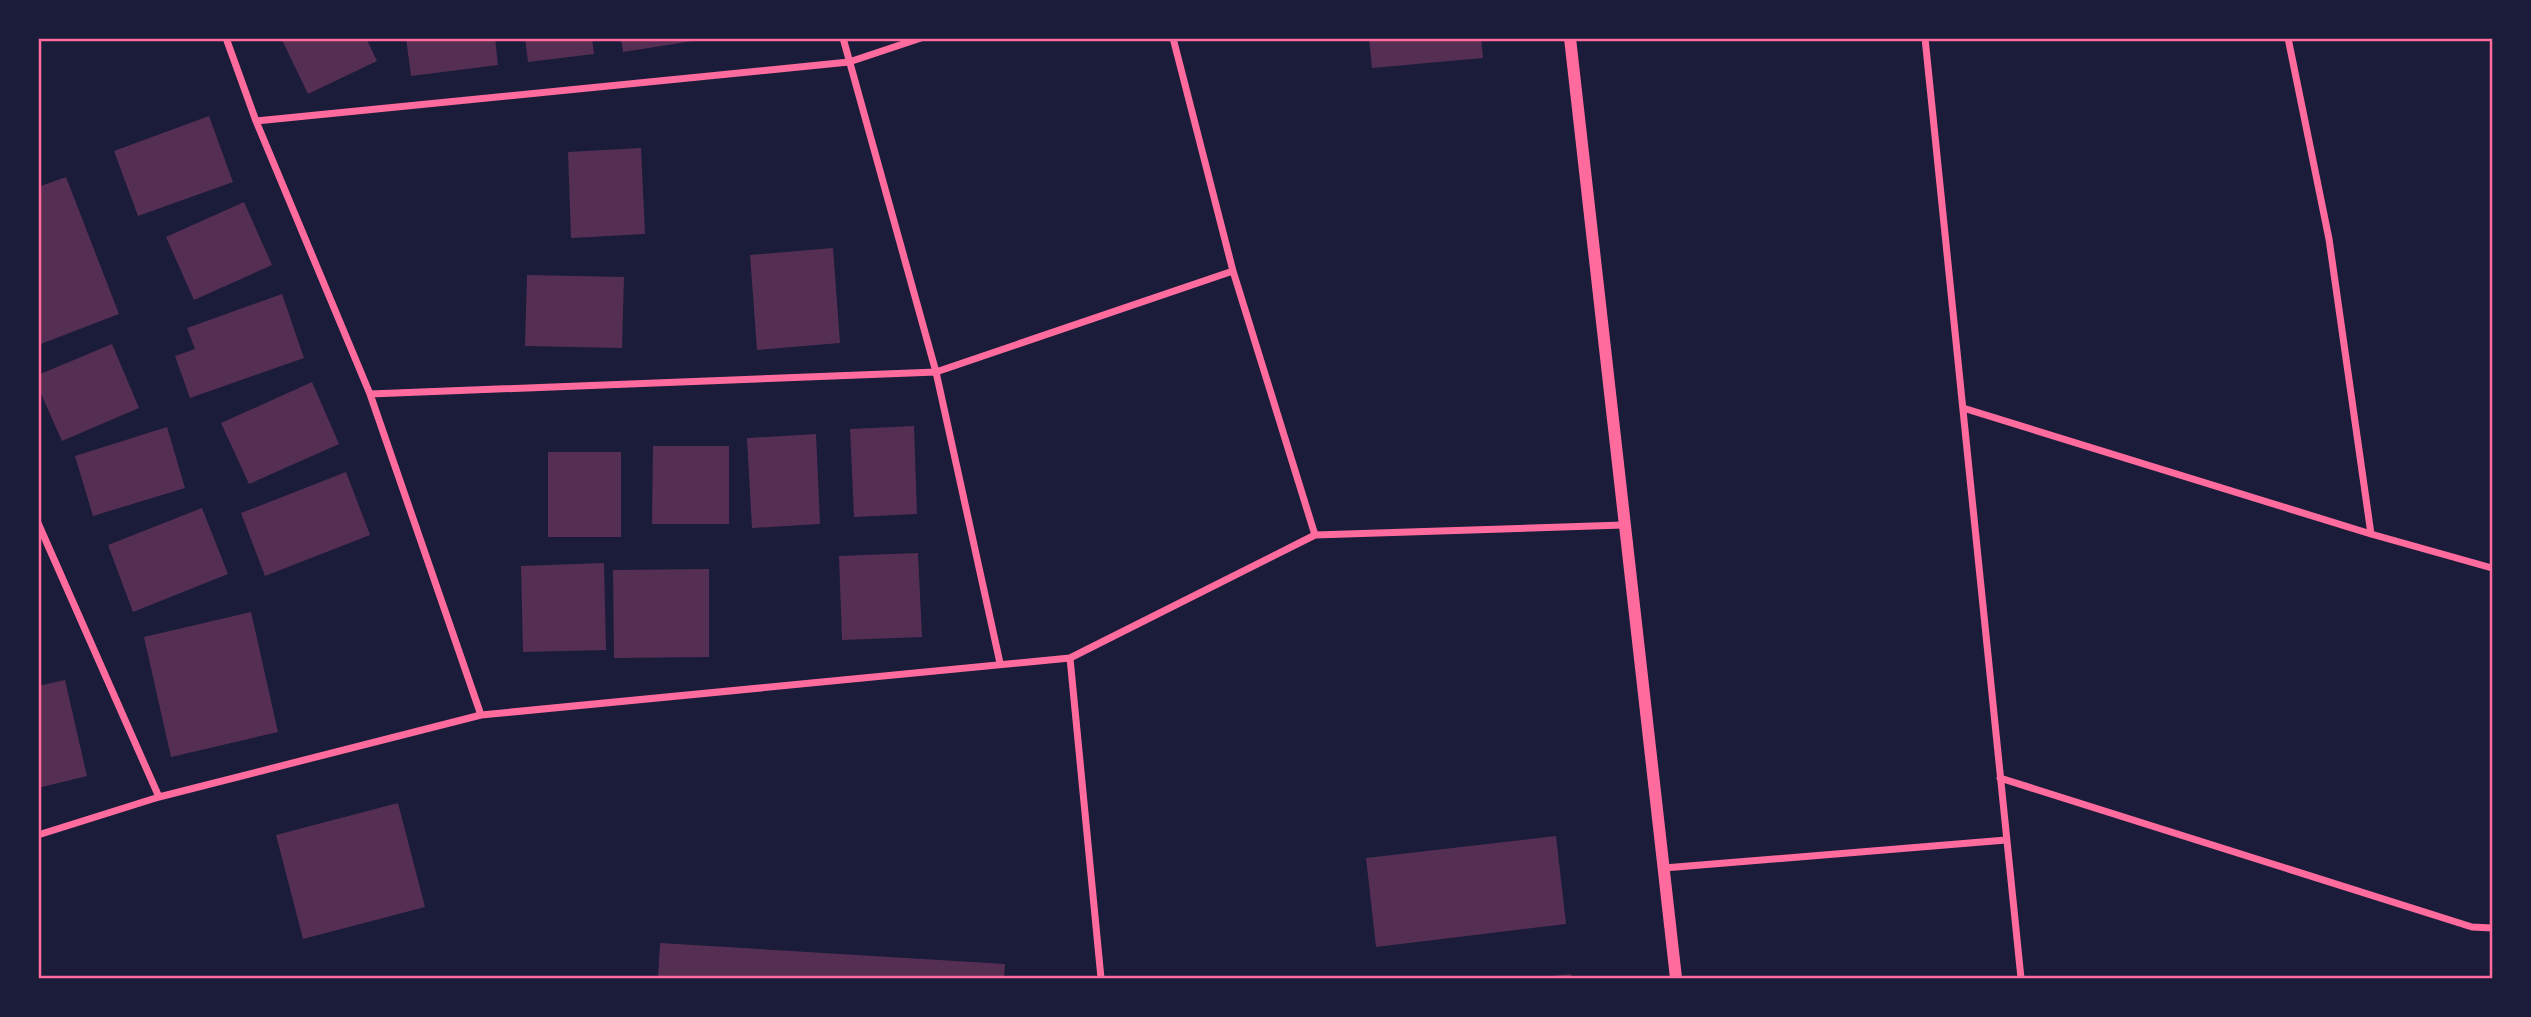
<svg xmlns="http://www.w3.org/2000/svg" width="2531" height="1017" font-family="Manrope,sans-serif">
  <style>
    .building { fill: #542f53 }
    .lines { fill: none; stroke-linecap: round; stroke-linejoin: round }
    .minor { stroke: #ff6b9d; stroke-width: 7 }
    .tertiary { stroke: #ff6b9d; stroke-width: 12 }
    .neatline { fill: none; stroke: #ff6b9d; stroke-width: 2.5 }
  </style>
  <rect width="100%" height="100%" fill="#1b1b3a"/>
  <path class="building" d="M281,38H366L377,61L308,94Z
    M406,38H495L498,65L411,76Z
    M525,38H592L594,54L528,62Z
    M621,38H692L693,41L623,52Z
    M1369,38H1481L1483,58L1372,68Z
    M209,116L233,182L138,216L114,151Z
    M641,148L645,234L571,238L568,152Z
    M66,177L119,314L38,345V187Z
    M244,202L272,265L194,300L166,237Z
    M833,248L840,343L757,350L750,255Z
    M527,275L624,277L622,348L525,346Z
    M282,294L304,358L190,398L175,356L195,349L187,328Z
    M112,344L139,408L62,441L38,387V375Z
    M312,382L339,444L249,484L221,423Z
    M914,426L917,514L854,517L850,429Z
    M167,427L185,488L93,516L75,456Z
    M816,434L820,524L752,528L747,438Z
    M653,446H729V524H652Z
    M548,452H621V537H548Z
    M346,472L370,535L265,576L241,513Z
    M202,508L228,574L133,612L108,545Z
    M918,553L922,637L842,640L839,556Z
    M604,563L606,650L523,652L521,566Z
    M709,569V657L614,658L613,570Z
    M251,612L278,732L171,757L144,637Z
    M65,680L87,776L38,788V686Z
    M398,803L425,907L303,939L276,835Z
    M1556,836L1566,924L1376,947L1366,858Z
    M660,943L1005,964L1004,978H658Z
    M1571,974L1572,978H1541V977Z"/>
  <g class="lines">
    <path class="minor" d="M226,38L256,121L370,394L481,715
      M843,38L936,372L1000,663
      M1173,38L1233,271L1315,535
      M1925,38L2021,978
      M2288,38L2329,239L2371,534
      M256,121L849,62L921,38
      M370,394L936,372L1233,271
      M1963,408L2371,534L2492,568
      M38,523L159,797
      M1070,658L1101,978
      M2000,778L2472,927L2492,928
      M38,835L159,797L481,715L1070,658L1315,535L1623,525
      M1664,868L2006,840"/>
    <path class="tertiary" d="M1570,38L1676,978"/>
  </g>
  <rect width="2531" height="1017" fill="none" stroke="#1b1b3a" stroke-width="80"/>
  <rect x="40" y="40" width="2451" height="937" class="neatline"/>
</svg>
